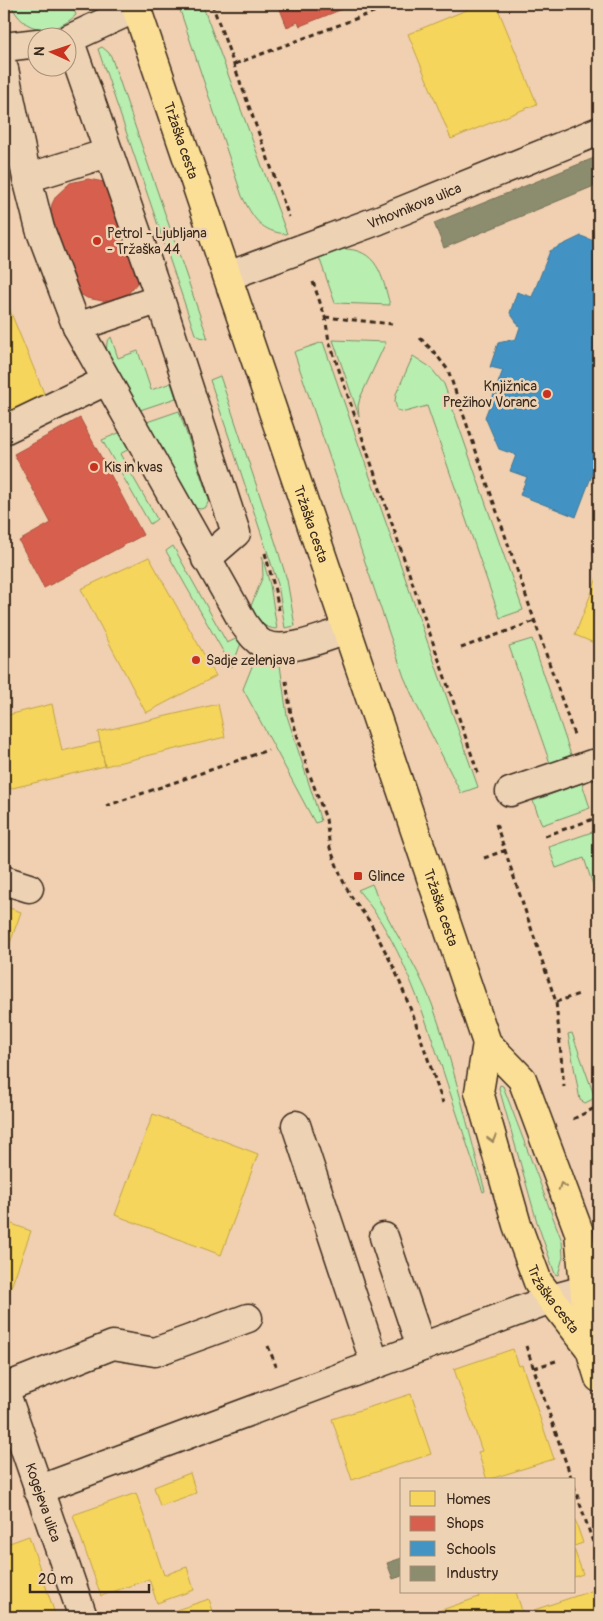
<svg xmlns="http://www.w3.org/2000/svg" width="603" height="1621" font-family="Pangolin,sans-serif">
  <style>
    .green { fill: #b8eeb0; stroke: #7a8c67 }
    .homes { fill: #f6d55c; stroke: #bea249 }
    .shops { fill: #d6604d; stroke: #a8503f }
    .schools { fill: #4393c3; stroke: #417492 }
    .industry { fill: #8c8c6e; stroke: #746f56 }
    .lines { fill: none; stroke-linecap: round; stroke-linejoin: round }
    .minor-casing { stroke: #3b2a1e; stroke-width: 31 }
    .major-casing { stroke: #3b2a1e; stroke-width: 31 }
    .path { stroke: #3b2a1e; stroke-width: 3; stroke-dasharray: 5 4; stroke-linecap: butt }
    .minor { stroke: #edd2b4; stroke-width: 28 }
    .major { stroke: #fbdf96; stroke-width: 28 }
    .oneway { stroke: #9b845a }
    .poi-dot { fill: #c8321e; stroke: #edd2b4; stroke-width: 2 }
    .labels { text-anchor: middle; dominant-baseline: central; stroke-width: 5; stroke-linejoin: round; paint-order: stroke }
    .street-label { font-size: 14px; fill: #3b2a1e; stroke: #edd2b4 }
    .poi-label { font-size: 14px; fill: #3b2a1e; stroke: #edd2b4; text-anchor: start }
  </style>
  <rect width="100%" height="100%" fill="#f0d0b0"/>
  <filter id="ink" filterUnits="userSpaceOnUse"><feTurbulence type="fractalNoise" baseFrequency=".02" numOctaves="2"/><feDisplacementMap in="SourceGraphic" scale="10" xChannelSelector="R" yChannelSelector="G"/><feConvolveMatrix kernelMatrix="1 2 1 2 8 2 1 2 1" color-interpolation-filters="sRGB"/></filter>
  <g filter="url(#ink)">
    <path class="green" d="M11,4H72L76,15C54,36 23,34 11,4Z
      M178,4H202L287,234C261,232 253,218 242,196Z
      M102,47L108,52L111,56L208,339L200,337L195,334L98,49Z
      M341,249C378,248 382,276 390,305L335,303L319,257Z
      M111,337L118,358L138,351L151,390L171,383L176,398L137,411L106,354L107,342Z
      M333,340L386,342L360,398L358,406L359,416Z
      M323,342L478,787L461,793L416,704L404,677L294,352Z
      M413,356L430,367L444,384L523,610L500,618L427,406L405,412L397,410L395,401L396,394Z
      M220,376L276,544L287,580L295,626L285,628L278,584L210,380Z
      M179,411L209,500L206,507L201,509L194,508L144,423Z
      M121,432L131,448L120,454L157,519L150,524L102,440Z
      M173,546L227,643L238,638L241,643L232,667L166,551Z
      M262,556L270,585L277,629C265,629 253,619 251,606L263,576Z
      M532,639L571,755L550,763L509,646Z
      M255,659L270,665H280L287,716L321,821L315,823L243,689Z
      M582,783L590,808L542,825L533,801Z
      M598,830L599,834V903L584,858L556,868L549,847Z
      M372,884C389,926 416,962 432,1004C454,1065 468,1129 485,1191L483,1192C469,1150 455,1108 441,1065C420,1004 400,940 358,890Z
      M572,1033L595,1098L585,1103L580,1100L568,1034Z
      M500,1085L503,1086L562,1241L563,1257L558,1275L555,1274L537,1222L499,1088Z"/>
    <path class="homes" d="M481,4H496L537,104L451,139L408,34Z
      M4,301H6L46,398L4,416Z
      M149,557L216,676L146,713L81,589Z
      M599,573V645L575,635Z
      M52,704L62,751L100,742L105,766L4,790V716Z
      M218,704L225,737L105,766L98,732Z
      M4,906L21,912L4,960Z
      M153,1114L258,1154L221,1255L115,1215Z
      M4,1221L31,1231L4,1307Z
      M513,1349L519,1366L522,1365L554,1459L487,1480L478,1452L482,1451L454,1369Z
      M411,1394L431,1454L352,1480L332,1419Z
      M190,1473L196,1493L160,1506L154,1487Z
      M136,1493L164,1575L187,1567L194,1590L157,1603L149,1579L101,1596L73,1515Z
      M574,1517L583,1543L574,1546Z
      M29,1536L56,1617H4V1545Z
      M574,1549L583,1574L574,1577Z
      M597,1589L599,1596V1617H536L534,1610Z
      M483,1592H516L524,1617H434L433,1613L479,1597L478,1594Z
      M209,1599L215,1617H156Z"/>
    <path class="shops" d="M278,4H355L300,26L298,22L287,27Z
      M88,179L104,182L111,185L141,273L138,282L127,295L118,300L108,302L87,298L77,292L52,229L50,215L52,204L56,196L70,183Z
      M80,418L143,535L44,588L19,541L51,523L14,454Z"/>
    <path class="schools" d="M581,236L599,243V456L576,517L520,495L527,477L510,471L516,455L499,449L485,417L503,370L490,367L498,343L516,339L520,327L510,313L517,292L532,297L550,251Z"/>
    <path class="industry" d="M599,156V184L444,248L434,223Z
      M402,1558V1576L393,1579L387,1563Z"/>
    <g class="lines">
      <g class="minor-casing">
        <g id="minor">
          <path d="M136,8L69,39L160,299L236,533L206,559"/>
          <path d="M4,47L38,43"/>
          <path d="M4,69L27,178L40,229L77,327L244,624C250,632 255,640 263,644C286,655 324,637 347,630"/>
          <path d="M27,178L108,153"/>
          <path id="s1" d="M228,276L379,220L599,131"/>
          <path d="M77,327L160,299"/>
          <path d="M4,430L106,381"/>
          <path d="M510,792L592,764L599,766"/>
          <path d="M4,880L29,888"/>
          <path d="M296,1125L375,1364"/>
          <path d="M384,1237L421,1347"/>
          <path d="M4,1388L113,1345L155,1352L248,1318"/>
          <path id="s2" d="M4,1388L83,1617"/>
          <path d="M38,1490L551,1299L584,1290"/>
        </g>
      </g>
      <g class="major-casing">
        <g id="major">
          <path id="s3" d="M135,4L487,1043L522,1079L579,1232L590,1349L599,1378"/>
          <path id="s4" d="M487,1043L479,1092L517,1225L538,1282L590,1349"/>
        </g>
      </g>
      <path class="path" d="M212,4L289,217
        M235,64L395,4
        M313,282L325,317L329,341L479,776
        M325,317L392,324
        M420,338L435,353L448,370L574,735
        M265,553L274,586L279,610
        M461,648L535,621
        M286,681L291,715L308,770L326,819L330,848L343,881L351,896L370,922L395,970L414,1018L443,1103
        M596,800L599,809
        M106,806L268,750
        M496,824L556,1002L564,1087
        M545,836L599,817
        M484,858L509,849
        M556,1002L579,994
        M573,1119L599,1106
        M268,1346L276,1366
        M526,1346L572,1480
        M534,1368L556,1361
        M574,1486L599,1560"/>
      <use href="#minor" class="minor"/>
      <use href="#major" class="major"/>
    </g>
    <defs><path id="oneway-chevron" d="M-2-3.5L2.5 0L-2 3.5" fill="none" stroke-width="1.6" stroke-linecap="round" stroke-linejoin="round" transform="scale(1.25)"/></defs>
    <g class="oneway">
      <use href="#oneway-chevron" transform="translate(492 1139) rotate(74)"/>
      <use href="#oneway-chevron" transform="translate(562 1186) rotate(-110)"/>
    </g>
  </g>
  <g class="poi-dot">
    <circle cx="97" cy="241" r="5"/>
    <circle cx="547" cy="394" r="5"/>
    <circle cx="94" cy="467" r="5"/>
    <circle cx="196" cy="660" r="5"/>
    <rect x="353" y="871" width="10" height="10" rx="2.5"/>
  </g>
  <g class="labels">
    <g class="street-label">
      <text stroke="none"><textPath href="#s3" startOffset="144">Tržaška cesta</textPath></text>
      <text stroke="none"><textPath href="#s1" startOffset="199">Vrhovnikova ulica</textPath></text>
      <text stroke="none"><textPath href="#s3" startOffset="549">Tržaška cesta</textPath></text>
      <text stroke="none"><textPath href="#s3" startOffset="954">Tržaška cesta</textPath></text>
      <text stroke="none"><textPath href="#s4" startOffset="271">Tržaška cesta</textPath></text>
      <text stroke="none"><textPath href="#s2" startOffset="121">Kogejeva ulica</textPath></text>
    </g>
    <g class="poi-label">
      <text x="107" y="233">Petrol - Ljubljana<tspan x="107" dy="16">- Tržaška 44</tspan></text>
      <text x="537" y="386" text-anchor="end">Knjižnica<tspan x="537" dy="16">Prežihov Voranc</tspan></text>
      <text x="104" y="467">Kis in kvas</text>
      <text x="206" y="660">Sadje zelenjava</text>
      <text x="368" y="876">Glince</text>
    </g>
  </g>
  <rect width="603" height="1621" fill="none" stroke="#edd2b4" stroke-width="20"/>
  <rect x="10" y="10" width="583" height="1601" fill="none" stroke="#3b2a1e" stroke-width="2" filter="url(#ink)"/>
  <rect x="400" y="1478" width="175" height="115" fill="#edd2b4" stroke="#a68f78"/>
  <rect x="410" y="1491" width="25" height="15" fill="#f6d55c" stroke="#a68f78"/>
  <text x="446" y="1504" font-size="15" fill="#3b2a1e">Homes</text>
  <rect x="410" y="1516" width="25" height="15" fill="#d6604d" stroke="#a68f78"/>
  <text x="446" y="1528" font-size="15" fill="#3b2a1e">Shops</text>
  <rect x="410" y="1541" width="25" height="15" fill="#4393c3" stroke="#a68f78"/>
  <text x="446" y="1554" font-size="15" fill="#3b2a1e">Schools</text>
  <rect x="410" y="1566" width="25" height="15" fill="#8c8c6e" stroke="#a68f78"/>
  <text x="446" y="1578" font-size="15" fill="#3b2a1e">Industry</text>
  <g transform="translate(52 52) rotate(273)"><circle r="24" fill="#edd2b4" stroke="#a68f78"/>
  <path d="M0-4L9 19L0 12L-9 19Z" fill="#c8321e"/>
  <text y="-8" font-size="14" font-weight="bold" text-anchor="middle" fill="#3b2a1e">N</text>
  </g>
  <path d="M30 1584v8h119v-8" fill="none" stroke="#3b2a1e" stroke-width="2.5"/>
  <text x="38" y="1584" font-size="15" fill="#3b2a1e" stroke="#edd2b4" stroke-width="4" paint-order="stroke">20 m</text>
</svg>
